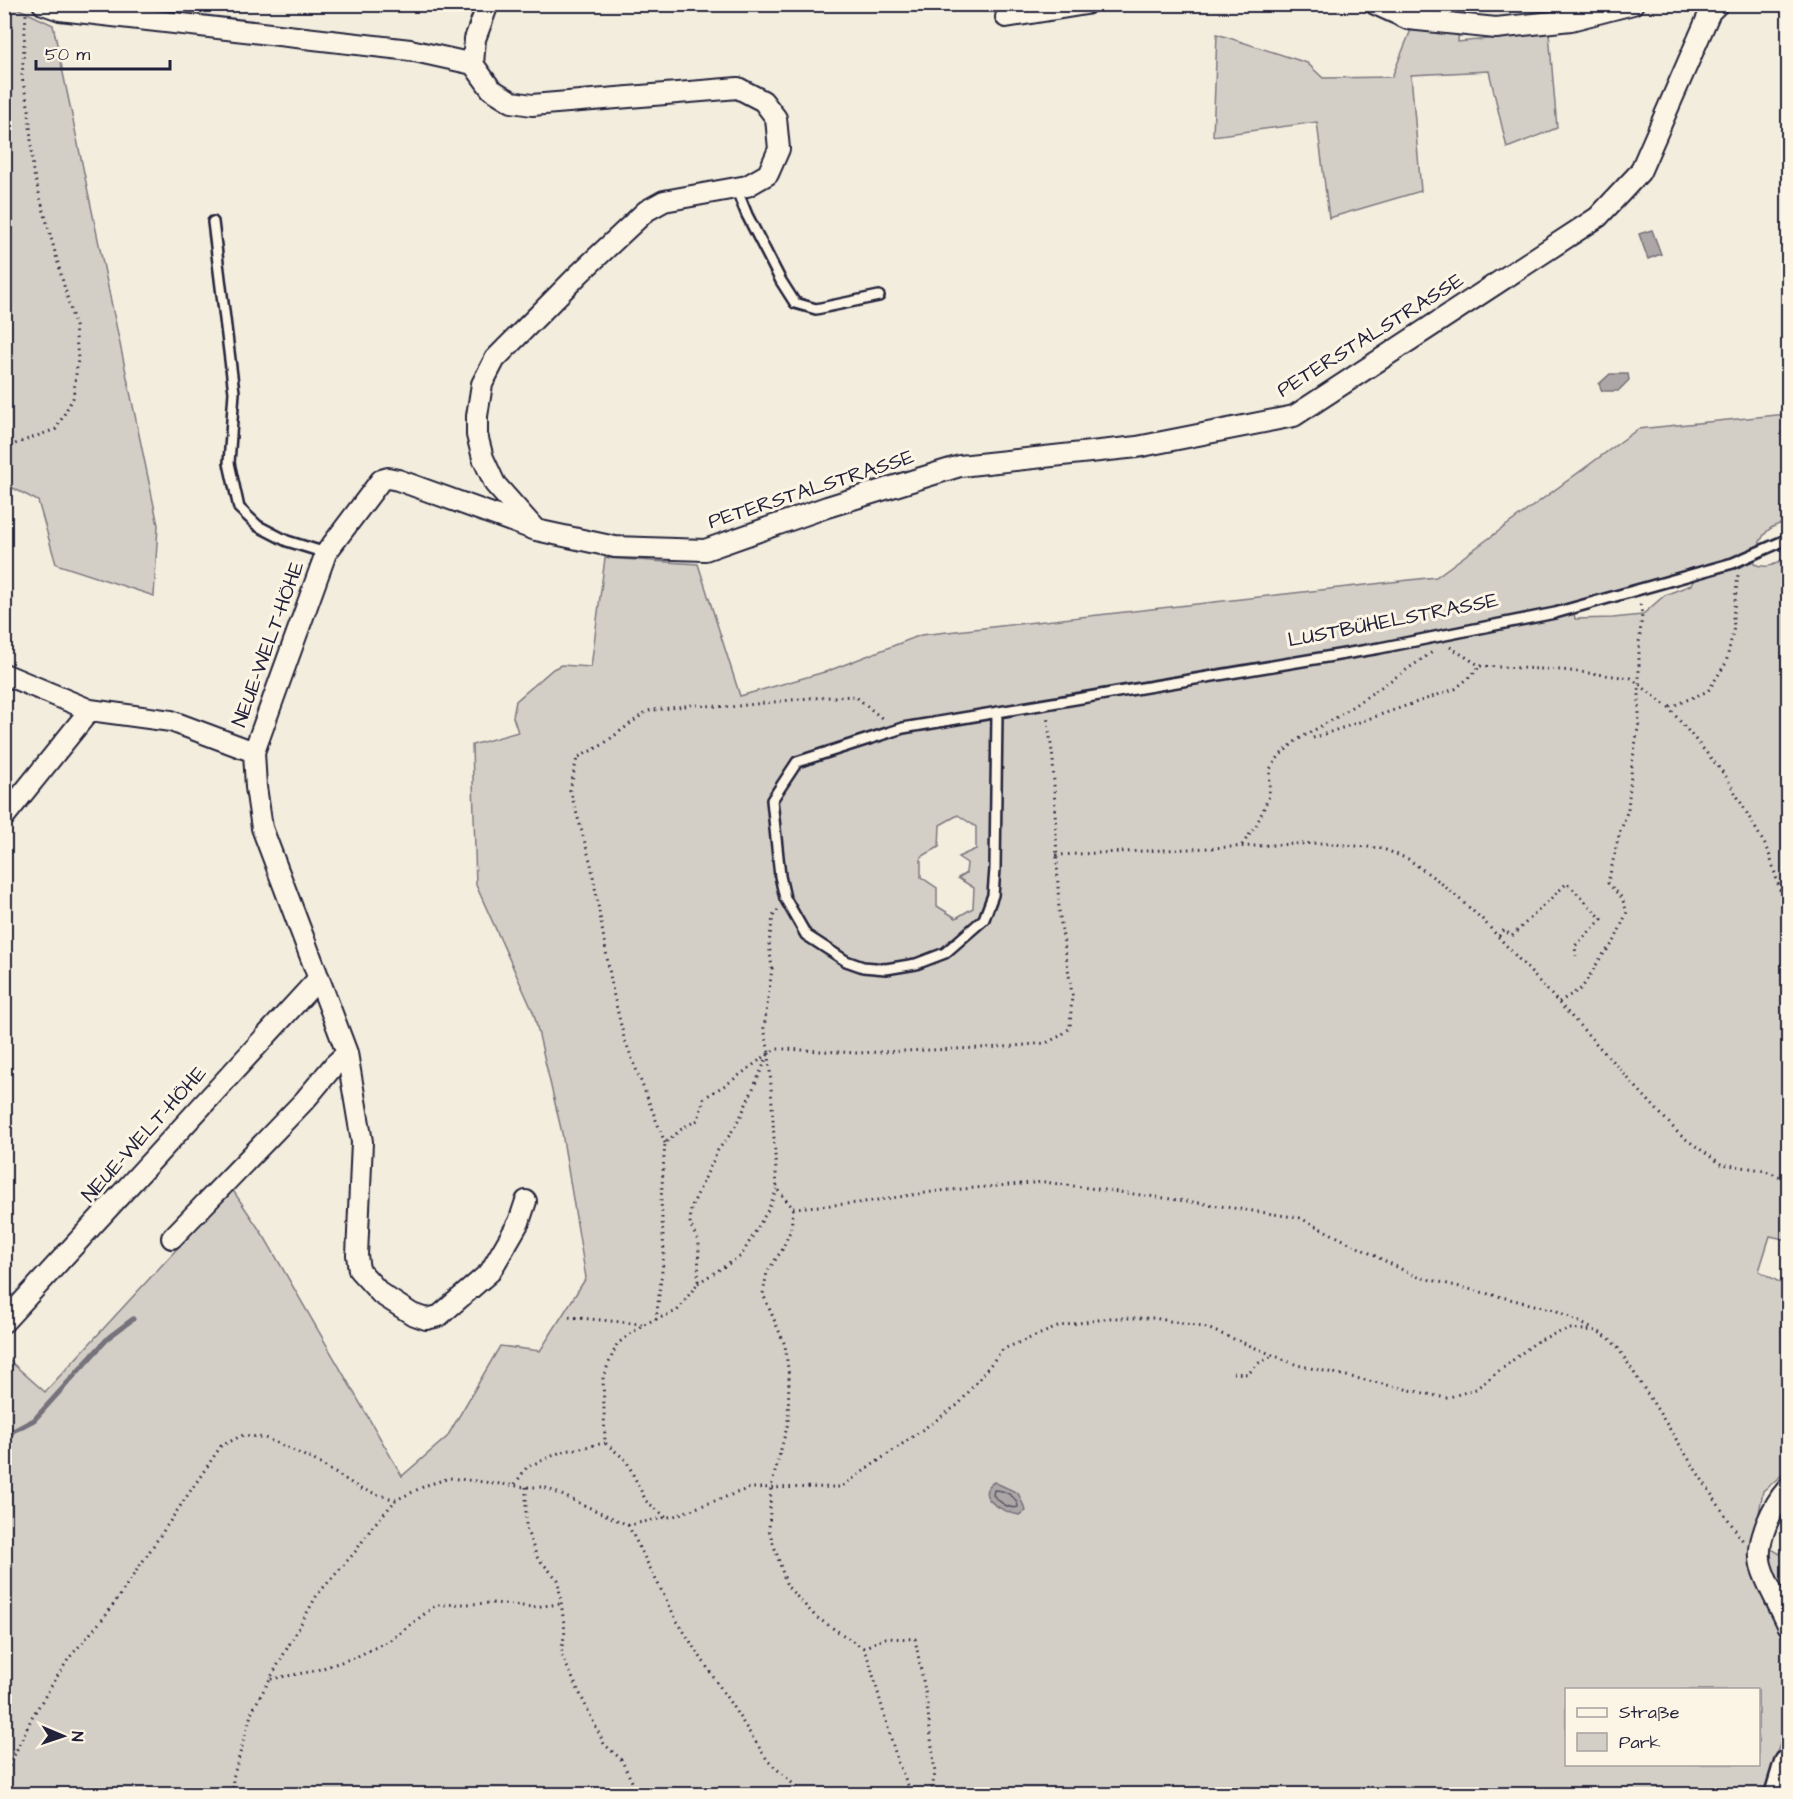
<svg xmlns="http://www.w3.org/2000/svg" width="1793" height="1799" font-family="'Architects Daughter',sans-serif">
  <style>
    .green { fill: #d4cfc6; stroke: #7b7880; stroke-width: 1.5; fill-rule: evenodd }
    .water { fill: #aca7a6; stroke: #75727b; stroke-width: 1.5 }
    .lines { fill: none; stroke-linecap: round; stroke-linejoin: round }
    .shore { stroke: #595766; stroke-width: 1.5 }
    .stream { stroke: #75727b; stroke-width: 5 }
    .lane-casing { stroke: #22223b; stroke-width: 14 }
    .street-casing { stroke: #22223b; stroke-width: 24 }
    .secondary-casing { stroke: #22223b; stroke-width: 32 }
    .path { stroke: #22223b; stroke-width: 3; stroke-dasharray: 1.5 4.5; stroke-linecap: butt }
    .lane { stroke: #fcf5e5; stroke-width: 9 }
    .street { stroke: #fcf5e5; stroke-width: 20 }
    .secondary { stroke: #fcf5e5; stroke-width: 27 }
    .labels { text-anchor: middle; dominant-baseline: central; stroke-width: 6; stroke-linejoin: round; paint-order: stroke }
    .street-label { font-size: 21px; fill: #22223b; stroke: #fcf5e5 }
  </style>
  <rect width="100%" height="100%" fill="#f3edde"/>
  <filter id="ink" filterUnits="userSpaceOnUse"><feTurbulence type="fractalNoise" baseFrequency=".0167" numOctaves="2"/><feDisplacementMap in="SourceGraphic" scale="12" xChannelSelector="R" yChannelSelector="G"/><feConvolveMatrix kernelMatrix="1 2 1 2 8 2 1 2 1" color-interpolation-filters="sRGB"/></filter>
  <g filter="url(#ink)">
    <path class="green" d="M1421,5H1460L1458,42L1549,33L1557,128L1507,148L1489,71L1411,75L1421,191L1329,218L1317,122L1213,136L1217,34L1307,63L1323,78L1392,77Z
      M4,7H15L53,25L158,525L154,596L56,564L38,501L9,486L5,470Z
      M1788,414V524C1766,521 1756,545 1754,564C1769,570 1776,564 1788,555V1240L1770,1236L1759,1271L1788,1287V1470L1763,1491L1753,1546L1764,1586L1788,1648V1720L1763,1794H5L4,1356L45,1392L232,1189L265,1238L402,1476L447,1437L500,1346L540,1351L586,1278L562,1133L534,1014L476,885L472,745L518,732L513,717L516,701L553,669L561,665L591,667L605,558L698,564L740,696L828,671L921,635L1436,577L1638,429ZM1695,579L1691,585L1665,595L1642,615L1613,618L1575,619L1574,613L1650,590ZM958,815L976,827V849L958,857L967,863L966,873L958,878L974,888L973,908L956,918L937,906V888L921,877V857L939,847L940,825ZM1566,1690H1758V1764H1566Z
      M1785,1545L1788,1547L1787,1605L1767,1555L1770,1548L1780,1554Z"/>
    <path class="water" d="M1652,230L1661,254L1648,259L1639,234Z
      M1610,374H1628L1629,380L1618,391H1602L1599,384Z
      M994,1482L1018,1493L1026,1511L1019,1515C1006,1513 971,1497 994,1482Z"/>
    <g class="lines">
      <path class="shore" d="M994,1490C1004,1490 1017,1496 1018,1507C1009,1510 999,1502 993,1495Z"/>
      <path class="stream" d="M4,1443L13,1431L34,1420L109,1337L133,1319"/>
      <g class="lane-casing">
        <path id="lane" d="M736,188L747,215L781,281L795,303L816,309L879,296
          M213,222L234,392L229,463L239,508L258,526L287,541L326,553
          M997,713L995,869L993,895L984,919L945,953L916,964L886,969L863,967L846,961L806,935L785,898L780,876L772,800L797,762L903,728L1380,648L1555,613L1733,563L1788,539"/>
      </g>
      <g class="street-casing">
        <path id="street" d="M43,4L60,10L410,50L473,64
          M488,4L475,39L473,64L491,89L512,102L532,105L738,88L763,101L776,118L779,149L768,174L747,186L664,201L646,211L580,273L495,359L482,384L477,416V435L483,458L495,484L534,528
          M1375,4L1408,19L1496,28L1571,20L1633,4
          M1006,17L1086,4
          M4,674L90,710L171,721L254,752L326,553L381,480L388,478L398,480L536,530L615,547L705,550L827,507L960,466L1137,447L1294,416L1598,217L1640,172L1710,12L1718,4
          M254,752L256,787L262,828L347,1053L362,1142L357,1255L359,1270L381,1294L412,1314L426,1319L439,1316L490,1272L519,1222L526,1201
          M4,817L90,710
          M172,1238L305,1100L335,1064L347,1053
          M4,1322L319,978
          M1788,1488C1773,1505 1755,1541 1761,1565C1766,1584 1780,1606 1788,1625"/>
      </g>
      <g class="secondary-casing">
        <path id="secondary" d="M1779,1794L1788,1764"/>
      </g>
      <path class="path" d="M4,448L56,429L73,398L78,359L75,326L33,171L29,110L22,78L26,14
        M1450,647L1480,666L1562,670L1631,678L1669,708L1725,775L1768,850L1788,917
        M1670,707L1708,691L1726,663L1734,627L1733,617L1738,575
        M1313,738L1455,689L1471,676L1480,666
        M1242,845L1257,824L1269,796L1270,769L1280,755L1297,740L1337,717L1434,651
        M1056,855L1319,843L1381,848L1408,859L1440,882L1482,919L1680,1135L1721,1164L1763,1170L1784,1178L1788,1183
        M778,910L773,916L769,943L772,969L764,1028L769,1053L776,1049H785L857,1053L1004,1047L1046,1043L1060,1036L1070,1028L1072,994L1059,911L1053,759L1047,715
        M1499,936L1504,930L1512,936L1567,883L1602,919L1575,946L1576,956
        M1559,1002L1582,988L1601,957L1614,942L1627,912L1622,898L1608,883L1618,839L1628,809L1632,764L1639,722V643L1642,615L1640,603
        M769,1053L777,1189L793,1208L791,1229L782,1250L767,1272L763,1294L785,1345L789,1377L788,1423L771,1487L769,1530L787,1586L816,1617L863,1648L869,1661L898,1763L912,1794
        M665,1143L624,1038L613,992L591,864L570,790L577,758L602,745L647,711L693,705L729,707L809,698L855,696L884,720
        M793,1208L858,1203L939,1191L1044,1182L1186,1201L1300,1218L1415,1276L1555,1310L1593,1329
        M698,1283L741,1256L768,1210L777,1189
        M569,1317L642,1324
        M656,1320L664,1254L661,1200L665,1143L684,1127L698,1120L704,1098L730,1082L768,1054
        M1233,1373L1248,1374L1259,1363L1274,1355
        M515,1484L527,1467L561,1452L605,1443
        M526,1487V1528L537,1557L558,1580L565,1631L561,1654L604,1744L621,1759L638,1794
        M666,1517L646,1501L626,1460L605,1443L603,1377L617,1344L644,1324L677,1311L698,1283L699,1243L690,1224L691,1208L718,1150L729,1136L740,1118L768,1055
        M628,1525L677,1621L768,1761L804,1794
        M863,1648L885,1638L915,1639L926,1696L935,1773L931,1794
        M271,1679L314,1671L356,1657L392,1639L436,1605L494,1603L532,1607L561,1604
        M4,1777L32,1717L69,1658L107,1614L221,1446L243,1435L265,1438L314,1460L361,1489L396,1500L427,1485L450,1478L526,1487H544L628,1525L674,1516L750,1488L841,1487L959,1404L1003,1349L1060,1326L1110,1318H1154L1207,1328L1297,1365L1446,1398L1476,1389L1536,1342L1551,1335L1571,1329L1597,1331L1609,1338L1618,1348C1660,1412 1699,1478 1743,1541
        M232,1794L233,1778L252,1711L317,1595L355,1552L373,1526L396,1500"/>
      <use href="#lane" class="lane"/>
      <use href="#street" class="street"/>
      <use href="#secondary" class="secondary"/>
    </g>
  </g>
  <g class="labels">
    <g class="street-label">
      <text transform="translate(1370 335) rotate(-32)">PETERSTALSTRASSE</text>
      <text transform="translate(811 489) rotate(-18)">PETERSTALSTRASSE</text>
      <text transform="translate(1393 620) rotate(-11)">LUSTBÜHELSTRASSE</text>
      <text transform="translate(268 644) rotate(-70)">NEUE-WELT-HÖHE</text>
      <text transform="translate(144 1134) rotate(-48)">NEUE-WELT-HÖHE</text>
    </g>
  </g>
  <rect width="1793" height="1799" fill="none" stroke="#fcf5e5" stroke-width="24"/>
  <rect x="12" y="12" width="1769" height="1775" fill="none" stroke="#22223b" stroke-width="2" filter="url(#ink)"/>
  <rect x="1565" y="1688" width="195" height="78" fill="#fcf5e5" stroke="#a5a1a1" stroke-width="1.5"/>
  <rect x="1577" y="1708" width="30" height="9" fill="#fcf5e5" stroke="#a5a1a1" stroke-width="1.5"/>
  <text x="1619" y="1718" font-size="18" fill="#22223b">Straße</text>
  <rect x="1577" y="1733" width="30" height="18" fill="#d4cfc6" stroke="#a5a1a1" stroke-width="1.5"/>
  <text x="1619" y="1748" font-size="18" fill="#22223b">Park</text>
  <g transform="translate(63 1736) rotate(92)" stroke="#fcf5e5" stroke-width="4.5" paint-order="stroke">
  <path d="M0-4.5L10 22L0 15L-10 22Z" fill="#22223b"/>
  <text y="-9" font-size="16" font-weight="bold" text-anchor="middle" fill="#22223b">N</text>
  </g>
  <path d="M36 60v9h134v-9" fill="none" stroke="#22223b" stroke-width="3"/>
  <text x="45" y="60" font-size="18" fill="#22223b" stroke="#fcf5e5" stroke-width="4.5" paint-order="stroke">50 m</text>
</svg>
